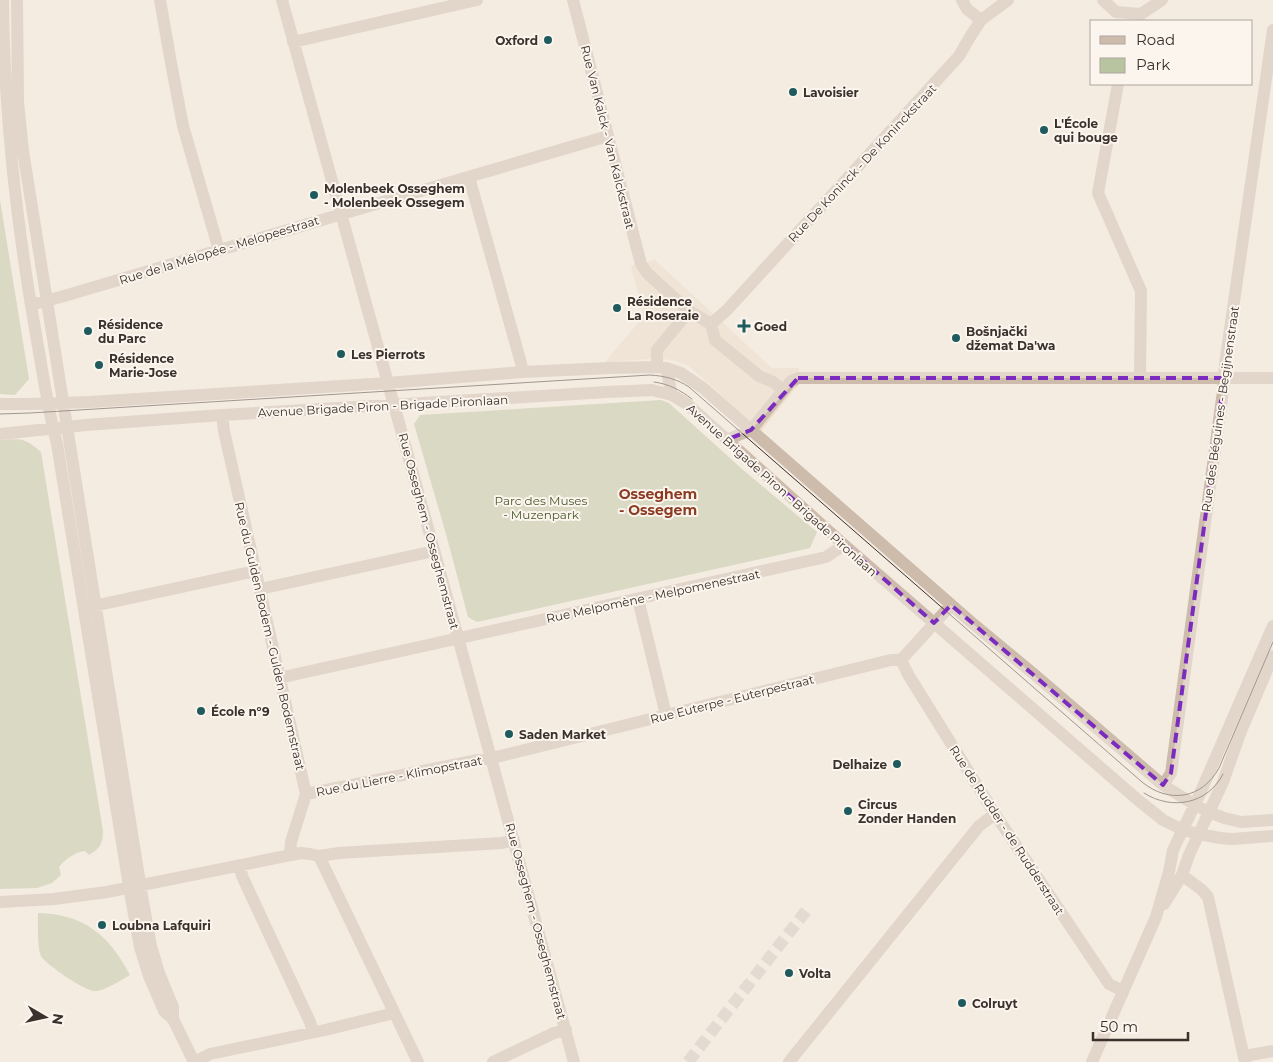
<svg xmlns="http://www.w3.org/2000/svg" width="1273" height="1062" font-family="Montserrat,sans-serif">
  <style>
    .green { fill: #b8c4a0 }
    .plaza { fill: #ecdcc8 }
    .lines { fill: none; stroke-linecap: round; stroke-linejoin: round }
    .minor-tunnel { stroke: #cfc6bd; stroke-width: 12; stroke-dasharray: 12 6; stroke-linecap: butt }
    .minor { stroke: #cdbbac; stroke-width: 12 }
    .tram { stroke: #3b302b; stroke-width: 1 }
    .marked { fill: none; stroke: #7b2cbf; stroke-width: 4; stroke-dasharray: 10 6; stroke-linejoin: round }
    .poi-dot { fill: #1f5a5e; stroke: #fbf5ee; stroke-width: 2 }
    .labels { text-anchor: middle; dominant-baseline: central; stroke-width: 4; stroke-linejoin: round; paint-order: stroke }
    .poi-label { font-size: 12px; font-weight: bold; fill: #3b302b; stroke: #fbf5ee; text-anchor: start }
    .street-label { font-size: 12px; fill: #3b302b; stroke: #fbf5ee }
    .park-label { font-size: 12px; fill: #4a5a2e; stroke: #fbf5ee }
    .neighbourhood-label { font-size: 14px; font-weight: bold; fill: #8c3b22; stroke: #fbf5ee }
  </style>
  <rect width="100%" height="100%" fill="#f4ebe1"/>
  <path class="green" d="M0,200L29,379L15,395L0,394Z
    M661,400L669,403L742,469L817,532L810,548L477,622L468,617L446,534L414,424L420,415Z
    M0,440C7,440 18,438 25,441C29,442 38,449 41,452L103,831C103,844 100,848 89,855L85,851C77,851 64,860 59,867L61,875L52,883L37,888L0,889Z
    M38,913C84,914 109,935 130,975C121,980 105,991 95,991C86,992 45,964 41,956C37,947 38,923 38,913Z"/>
  <path class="plaza" d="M655,260L772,368H799L798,386L795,388L760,432L705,380L687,365L676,361L657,358L604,363L644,316L631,266Z"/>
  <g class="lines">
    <path class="minor-tunnel" d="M688,1062L806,911"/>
    <path class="minor" d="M3,0C4,110 16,220 35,329C42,367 47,406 57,444L131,898L140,947L149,976L164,1011L173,1019L194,1062
      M17,0L18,102L23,151L142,896L151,946L159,973L173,1007V1019
      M160,0L171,63L183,126L219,250
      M282,0L430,535L574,1062
      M573,0L641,264L647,273L689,311L711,324L715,340L759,376L773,382L784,390
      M962,0L967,9L981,20
      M1103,0L1116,12L1141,14L1162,0
      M293,42L477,0
      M1118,84L1098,193L1141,291L1140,377
      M469,177L521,363L522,372
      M38,303L64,296L342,214L608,136
      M711,324L727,310L959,56L970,37L981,20L1008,0
      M657,367V350L689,311
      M666,368L672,395
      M0,404H29L90,402L388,383L522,372L610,368L657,367L666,368L681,373L703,388L971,622L1035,675L1163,785L1195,805L1209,812L1224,818L1241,822L1273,820
      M222,415L224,431L306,794L291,842L290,854
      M0,434L86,425L222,415L607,392L652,390L672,395L687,404L843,544L1138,800L1163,820L1183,830L1199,834L1220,838L1232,839L1273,836
      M726,440L751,430L791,381L798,378H1273
      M260,589L434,551
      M638,599L666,715
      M89,607L255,571
      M901,660L909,676L995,814L1109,984L1123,991
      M279,678L826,557L838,549L843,544
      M1163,785L1171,773L1223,391L1225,364L1273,30
      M306,794L478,760L492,758L891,660H901L951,605
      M319,856L418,1062
      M240,865L242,876L310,1022L313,1032
      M1182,875L1202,890L1208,897L1245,1062
      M0,902L54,899L107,892L301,853L310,854L319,856L339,853L502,843L514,840
      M1164,904L1182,875L1189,855L1223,782L1241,731L1273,656
      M1244,1056L1273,1051
      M194,1062L210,1054L325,1030L394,1013
      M493,1062L554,1033L566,1030
      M789,1062L979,826L995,814
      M1092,1062L1156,917L1169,872L1173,850L1198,798L1273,626"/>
    <path class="tram" d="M654,382C669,384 680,390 692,399
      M0,414L30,413L650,375C665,376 677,379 689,387L1142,782C1169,804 1202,799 1219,768L1273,642
      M1144,793C1172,811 1208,804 1223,774"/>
  </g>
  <path d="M0 0H1273V1062H0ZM798,378H1224L1171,773L1163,785L951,605L934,623L726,440L751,430Z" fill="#f4ebe1" fill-opacity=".55" fill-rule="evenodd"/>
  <path class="marked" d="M798,378H1224L1171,773L1163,785L951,605L934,623L726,440L751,430Z"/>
  <g class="poi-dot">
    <circle cx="548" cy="40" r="5"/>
    <circle cx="793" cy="92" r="5"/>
    <circle cx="1044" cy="130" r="5"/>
    <circle cx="314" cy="195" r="5"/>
    <circle cx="617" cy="308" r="5"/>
    <path d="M741.5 318.5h5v5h5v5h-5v5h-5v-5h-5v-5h5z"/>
    <circle cx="88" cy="331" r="5"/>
    <circle cx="956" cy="338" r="5"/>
    <circle cx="341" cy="354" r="5"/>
    <circle cx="99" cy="365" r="5"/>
    <circle cx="201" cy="711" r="5"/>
    <circle cx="509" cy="734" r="5"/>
    <circle cx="897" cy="764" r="5"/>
    <circle cx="848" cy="811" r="5"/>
    <circle cx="102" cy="925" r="5"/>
    <circle cx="789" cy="973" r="5"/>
    <circle cx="962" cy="1003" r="5"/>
  </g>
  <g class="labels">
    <g class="poi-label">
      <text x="538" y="40" text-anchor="end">Oxford</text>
      <text x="803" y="92">Lavoisier</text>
      <text x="1054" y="123">L'École<tspan x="1054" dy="14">qui bouge</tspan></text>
      <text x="324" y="188">Molenbeek Osseghem<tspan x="324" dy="14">- Molenbeek Ossegem</tspan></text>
      <text x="627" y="301">Résidence<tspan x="627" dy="14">La Roseraie</tspan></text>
      <text x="98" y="324">Résidence<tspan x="98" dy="14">du Parc</tspan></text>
      <text x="754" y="326">Goed</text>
      <text x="966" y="331">Bošnjački<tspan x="966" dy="14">džemat Da'wa</tspan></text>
      <text x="351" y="354">Les Pierrots</text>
      <text x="109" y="358">Résidence<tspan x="109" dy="14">Marie-Jose</tspan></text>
      <text x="211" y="711">École n°9</text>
      <text x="519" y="734">Saden Market</text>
      <text x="887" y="764" text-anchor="end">Delhaize</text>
      <text x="858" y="804">Circus<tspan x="858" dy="14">Zonder Handen</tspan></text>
      <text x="112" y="925">Loubna Lafquiri</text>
      <text x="799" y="973">Volta</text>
      <text x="972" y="1003">Colruyt</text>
    </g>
    <g class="street-label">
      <text transform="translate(608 137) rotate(76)">Rue Van Kalck - Van Kalckstraat</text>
      <text transform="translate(862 163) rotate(-47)">Rue De Koninck - De Koninckstraat</text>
      <text transform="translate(219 250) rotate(-17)">Rue de la Mélopée - Melopeestraat</text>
      <text transform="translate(383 406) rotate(-3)">Avenue Brigade Piron - Brigade Pironlaan</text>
      <text transform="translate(1220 409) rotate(-82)">Rue des Béguines - Begijnenstraat</text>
      <text transform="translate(782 490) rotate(42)">Avenue Brigade Piron - Brigade Pironlaan</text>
      <text transform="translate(429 531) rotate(75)">Rue Osseghem - Osseghemstraat</text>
      <text transform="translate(653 596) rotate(-12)">Rue Melpomène - Melpomenestraat</text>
      <text transform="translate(270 636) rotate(77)">Rue du Gulden Bodem - Gulden Bodemstraat</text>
      <text transform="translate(732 699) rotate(-14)">Rue Euterpe - Euterpestraat</text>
      <text transform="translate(399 776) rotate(-11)">Rue du Lierre - Klimopstraat</text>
      <text transform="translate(1007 830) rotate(57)">Rue de Rudder - de Rudderstraat</text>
      <text transform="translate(536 921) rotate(75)">Rue Osseghem - Osseghemstraat</text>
    </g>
    <g class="park-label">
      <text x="541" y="500">Parc des Muses<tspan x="541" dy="14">- Muzenpark</tspan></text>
    </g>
    <g class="neighbourhood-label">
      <text x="658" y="494">Osseghem<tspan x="658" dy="16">- Ossegem</tspan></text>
    </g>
  </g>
  <rect x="1090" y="20" width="162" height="65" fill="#fbf5ee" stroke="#aea6a0"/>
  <rect x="1100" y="36" width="25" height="8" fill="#cdbbac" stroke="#aea6a0"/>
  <text x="1136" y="45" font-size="15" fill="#3b302b">Road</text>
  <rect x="1100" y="58" width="25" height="15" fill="#b8c4a0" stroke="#aea6a0"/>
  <text x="1136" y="70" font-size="15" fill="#3b302b">Park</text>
  <g transform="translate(45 1017) rotate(99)" stroke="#fbf5ee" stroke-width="4" paint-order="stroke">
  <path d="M0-4L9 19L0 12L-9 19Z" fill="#3b302b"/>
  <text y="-8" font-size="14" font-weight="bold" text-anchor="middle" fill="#3b302b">N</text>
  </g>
  <path d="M1093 1032v8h95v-8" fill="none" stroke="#3b302b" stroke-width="2.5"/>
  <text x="1100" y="1032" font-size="15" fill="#3b302b" stroke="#fbf5ee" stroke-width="4" paint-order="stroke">50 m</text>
</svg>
